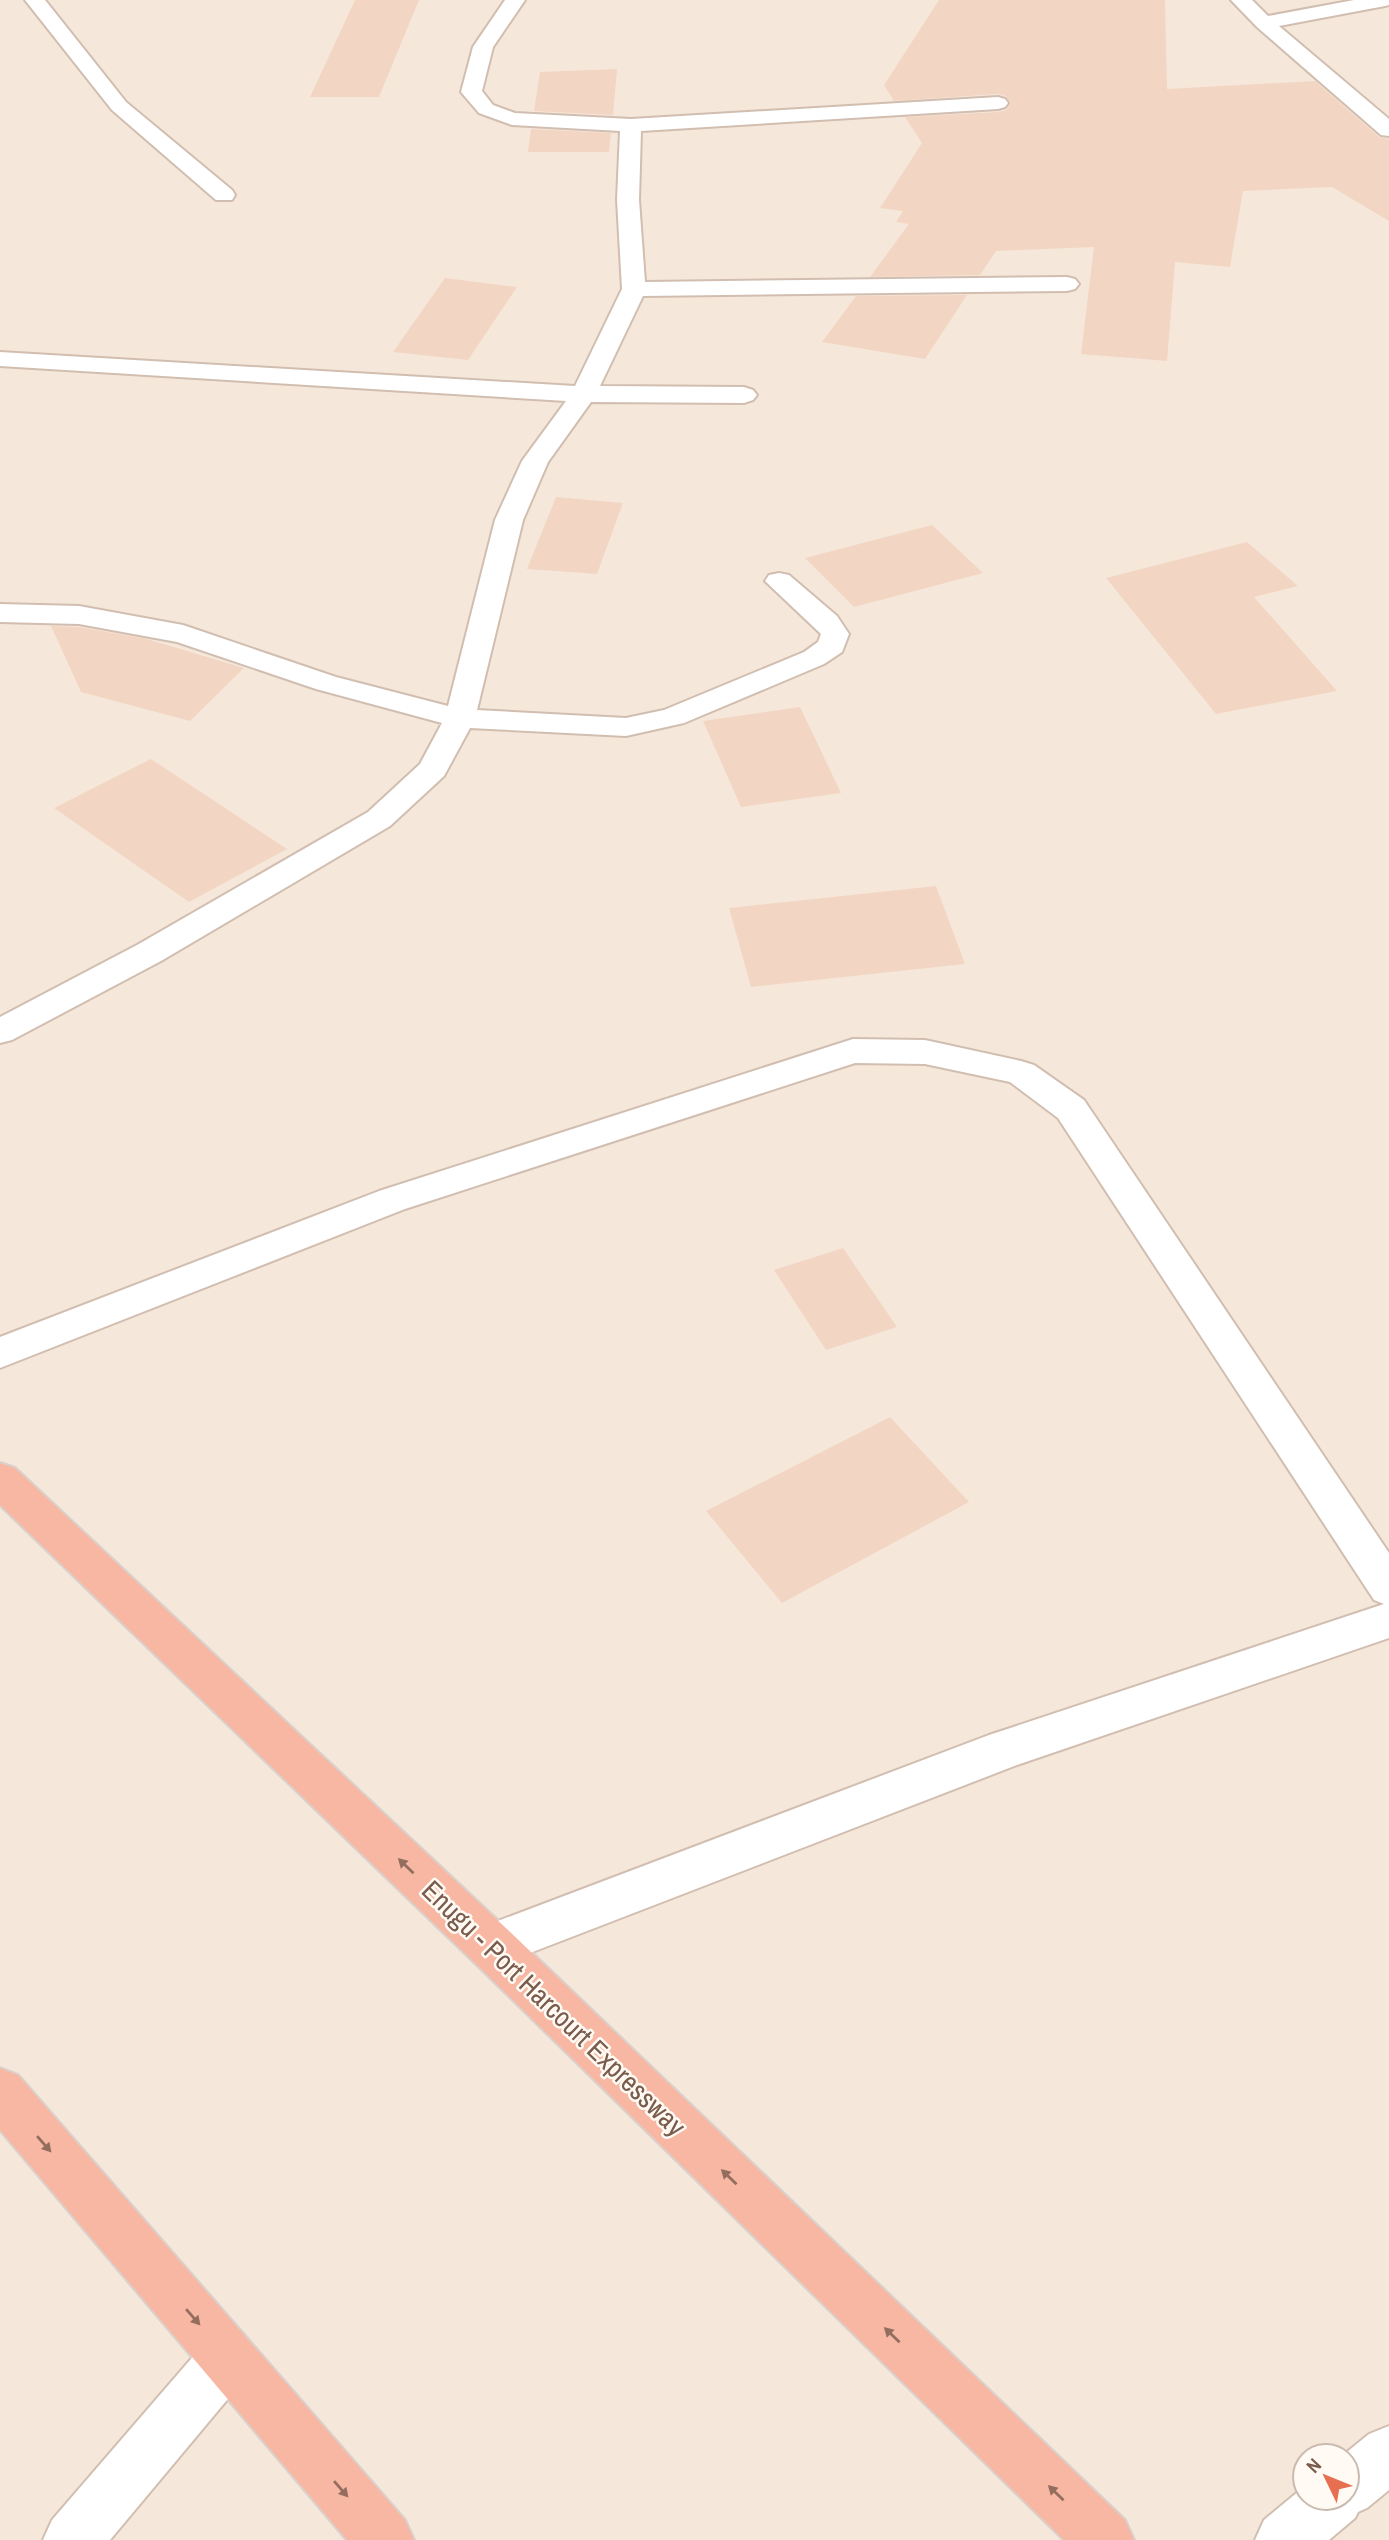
<svg xmlns="http://www.w3.org/2000/svg" width="1389" height="2540" font-family="'Archivo Narrow',sans-serif">
  <style>
    .residential { fill: #f5e8da; fill-rule: evenodd }
    .building { fill: #f3d5c3 }
    .lines { fill: none; stroke-linecap: round; stroke-linejoin: round }
    .street-casing { stroke: #d1beb0; stroke-width: 4 }
    .highway-casing { stroke: #dad1cd; stroke-width: 4 }
    .street { fill: #fff; fill-rule: evenodd }
    .highway { fill: #f7b7a3; fill-rule: evenodd }
    .oneway { fill: #936e5e }
    .labels { text-anchor: middle; dominant-baseline: central; stroke-width: 5; stroke-linejoin: round; paint-order: stroke }
    .near-street-label { font-size: 28px; fill: #7a5c4d; stroke: #fffaf3 }
  </style>
  <rect width="100%" height="100%" fill="#fdf6ec"/>
  <path class="residential" d="M0,0H1389V2540H0ZM1305,2456H1347V2498H1305Z"/>
  <path class="building" d="M355,0H419L379,97H310Z
    M939,0H1165L1167,89L1315,81L1379,137L1389,139V221L1332,187L1243,191L1230,267L1175,262L1167,361L1081,354L1094,247L996,251L980,275L870,277L909,224L896,222L903,211L880,208L922,143L905,117L998,112L1006,110L1011,103L1006,96L998,94L894,101L884,85Z
    M617,69L613,115L534,111L540,72Z
    M531,129L611,133L609,152H528Z
    M445,278L517,287L468,360L393,352Z
    M967,295L925,359L822,342L856,296Z
    M556,497L623,503L597,574L527,569Z
    M932,525L983,573L854,607L805,558Z
    M1247,542L1298,586L1254,597L1337,691L1216,714L1106,578Z
    M51,626L79,627L147,639L244,668L190,721L81,692Z
    M800,707L841,793L741,807L703,721Z
    M151,759L287,849L189,902L54,808Z
    M936,886L965,964L751,987L729,908Z
    M843,1248L897,1327L826,1350L774,1270Z
    M890,1417L969,1502L782,1603L706,1511Z"/>
  <g class="lines">
    <g class="street-casing">
      <path id="street" d="M25,0H45L126,102L232,190L235,195L232,200H216L112,110Z
        M505,0H525L493,47L482,91L493,105L515,113L631,119L998,97L1005,99L1008,103L1005,107L998,109L641,131L639,200L645,282L1067,277L1075,279L1079,284L1075,289L1067,291L643,296L600,386L744,387L753,390L757,395L753,400L744,403L591,402L548,462L523,520L477,710L626,718L664,710L804,652L818,642L821,634L765,581L769,575L779,573L789,575L837,616L849,634L842,652L824,664L684,723L626,736L470,728L444,776L390,826L161,961L12,1040L0,1043V1017L137,945L368,812L420,764L442,723L316,689L177,642L79,624L0,622V604L79,606L183,625L336,677L448,706L495,520L522,461L566,401L0,366V352L575,386L622,289L617,200L620,131L512,125L479,113L461,92L473,47Z
        M1231,0H1252L1268,16L1354,0H1389V5L1385,6L1279,26L1389,119V136L1381,135L1257,27Z
        M853,1039L925,1040L1021,1061L1034,1065L1084,1100L1389,1553V1638L1017,1765L491,1968L474,1962L467,1946L474,1930L989,1735L1384,1604L1374,1600L1058,1118L1010,1082L925,1064L855,1063L405,1209L0,1368V1337L379,1191Z
        M228,2330L247,2338L255,2357L247,2376L110,2540H43L52,2520L209,2338Z
        M1389,2426V2490L1367,2508L1358,2512L1355,2518L1329,2540H1255L1264,2520L1305,2486V2498H1347V2456H1342L1369,2434Z"/>
    </g>
    <g class="highway-casing">
      <path id="highway" d="M0,1463L15,1468L508,1930L1125,2520L1134,2540H1064L474,1962L0,1505Z
        M0,2068L18,2075L405,2520L414,2540H347L0,2130Z"/>
    </g>
    <use href="#street" class="street"/>
    <use href="#highway" class="highway"/>
  </g>
  <defs><path id="oneway-solid" d="M-6-.8H1V-3.2L6.5 0L1 3.2V.8H-6Z" transform="scale(1.75)"/></defs>
  <g class="oneway">
    <use href="#oneway-solid" transform="translate(406 1866) rotate(-136)"/>
    <use href="#oneway-solid" transform="translate(44 2144) rotate(49)"/>
    <use href="#oneway-solid" transform="translate(729 2177) rotate(-136)"/>
    <use href="#oneway-solid" transform="translate(193 2317) rotate(49)"/>
    <use href="#oneway-solid" transform="translate(892 2335) rotate(-136)"/>
    <use href="#oneway-solid" transform="translate(341 2489) rotate(49)"/>
    <use href="#oneway-solid" transform="translate(1056 2493) rotate(-136)"/>
  </g>
  <g class="labels">
    <g class="near-street-label">
      <text transform="translate(554 2008) rotate(44)">Enugu - Port Harcourt Expressway</text>
    </g>
  </g>
  <g transform="translate(1326 2477) rotate(313)"><circle r="33" fill="#fffaf3" stroke="#cabbb1" stroke-width="2"/>
  <path d="M0-5L12 26L0 18L-12 26Z" fill="#e76f51"/>
  <text y="-10" font-size="19" font-weight="bold" text-anchor="middle" fill="#7a5c4d">N</text>
  </g>
</svg>
